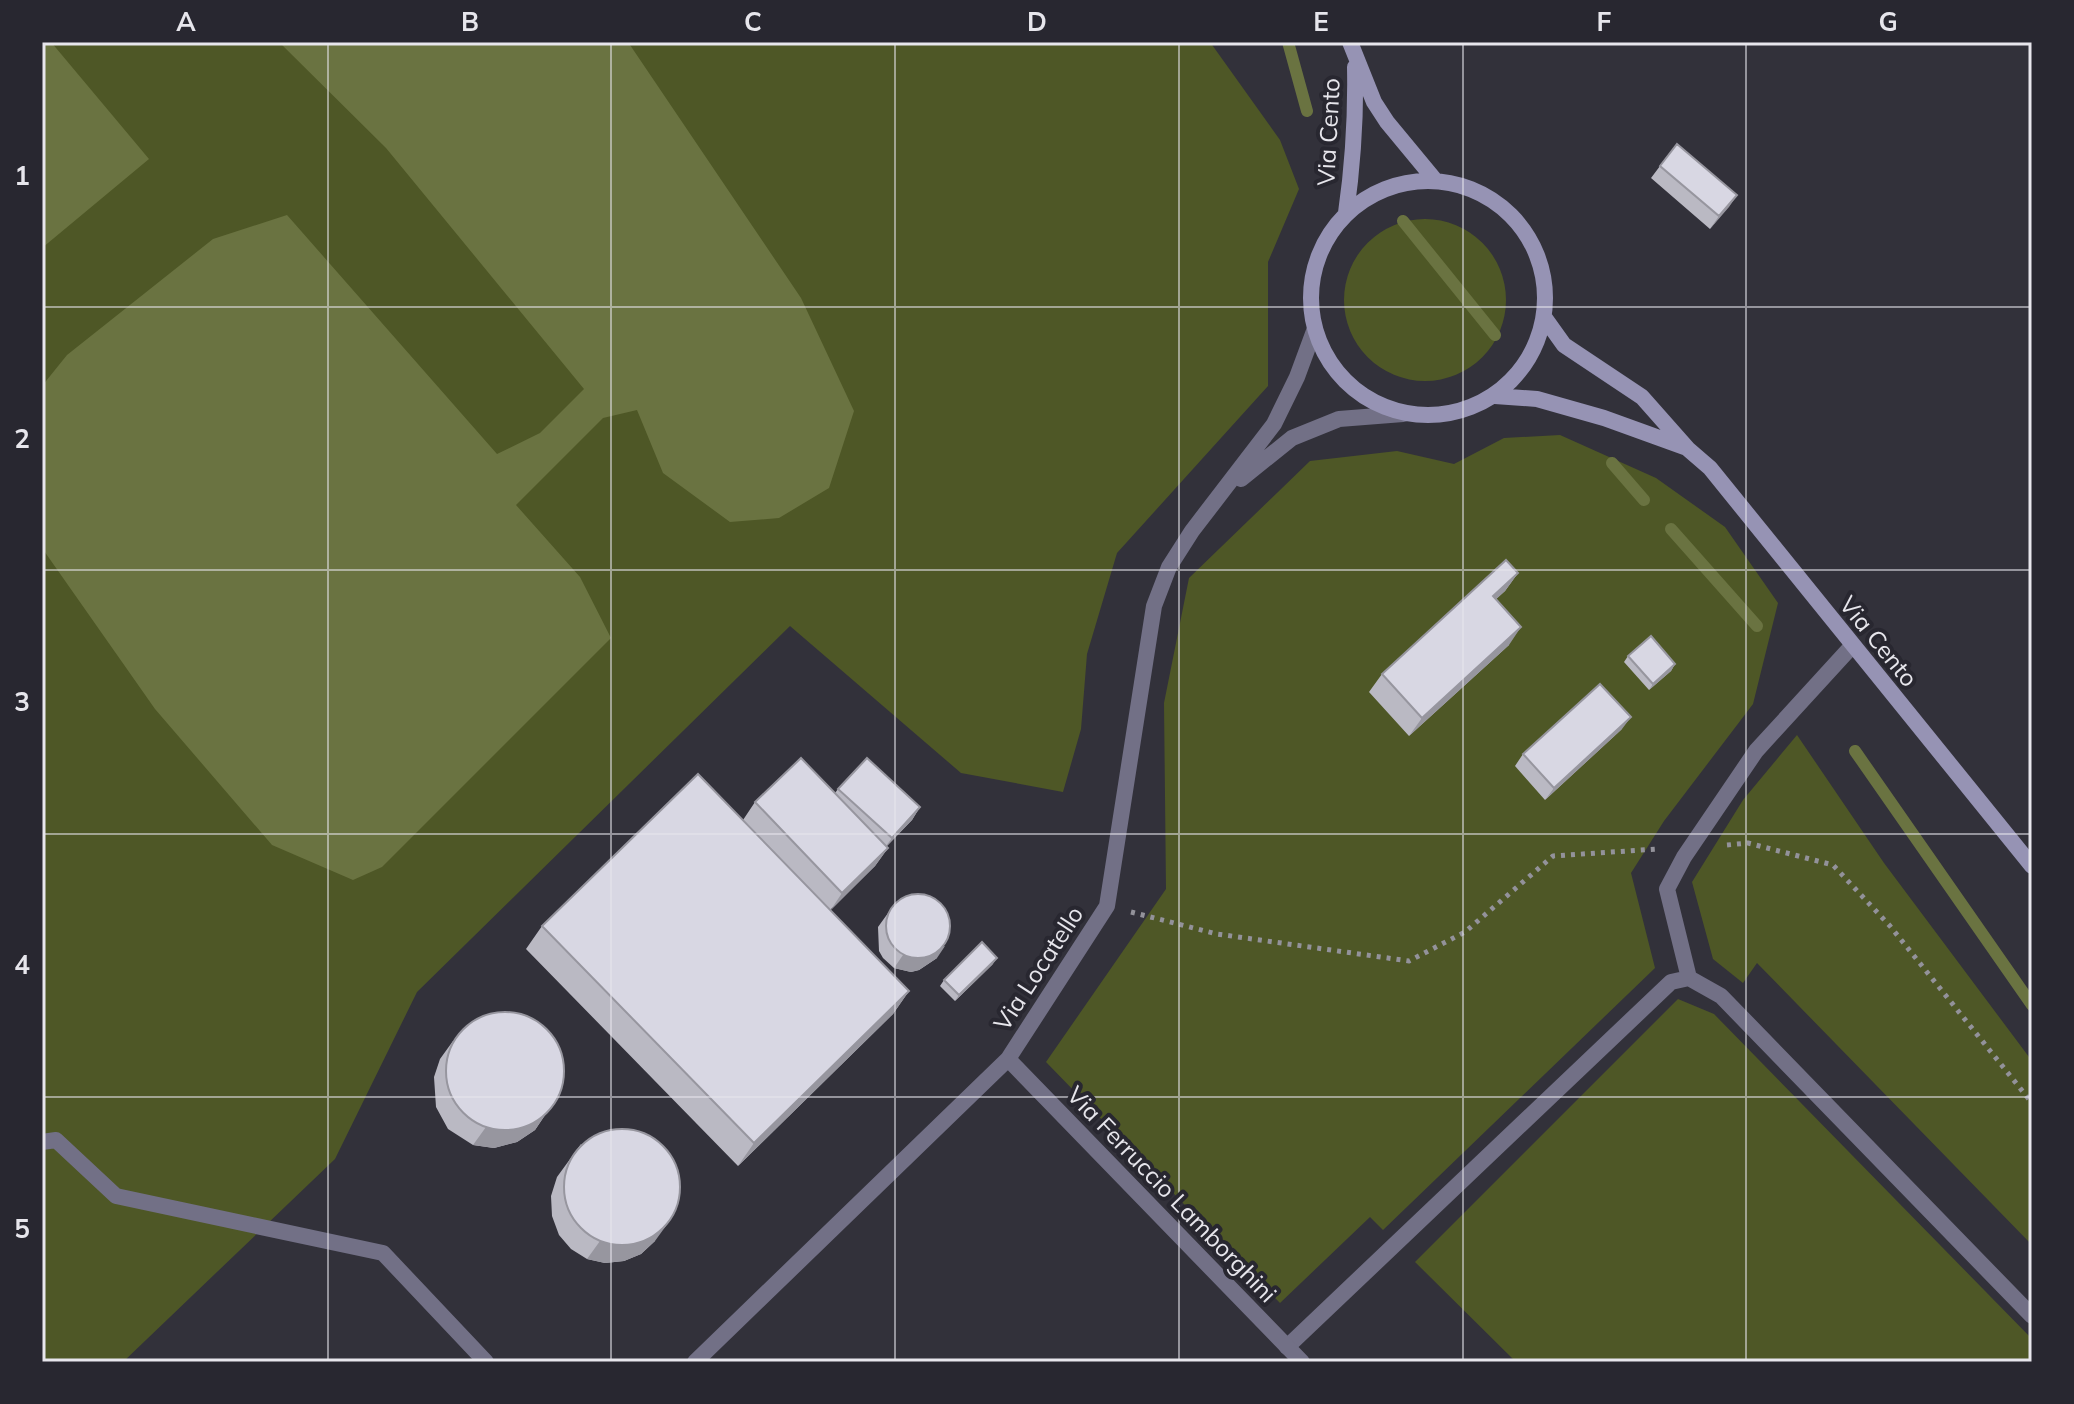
<svg xmlns="http://www.w3.org/2000/svg" width="2074" height="1404" font-family="Mulish,sans-serif">
  <style>
    .green { fill: #4e5726 }
    .water { fill: #6a7341 }
    .lines { fill: none; stroke-linecap: round; stroke-linejoin: round }
    .stream { stroke: #6a7341; stroke-width: 12 }
    .path { stroke: #93929a; stroke-width: 5; stroke-dasharray: 4 6; stroke-linecap: butt }
    .service { stroke: #727086; stroke-width: 16 }
    .minor { stroke: #727086; stroke-width: 16 }
    .secondary { stroke: #9693b4; stroke-width: 16 }
    .wall { fill: #bab9c3 }
    .shaded-wall { fill: #97969f }
    .building { fill: #d8d7e3; stroke: #97969f; stroke-width: 2 }
    .grid { fill: none; stroke: #e7e6ec; stroke-width: 2; stroke-opacity: 0.55 }
    .labels { text-anchor: middle; dominant-baseline: central; stroke-width: 8; stroke-linejoin: round; paint-order: stroke }
    .street-label { font-size: 24px; fill: #e7e6ec; stroke: #282730 }
    .neatline { fill: none; stroke: #e7e6ec; stroke-width: 3 }
    .grid-label { font-size: 26px; text-anchor: middle; font-weight: bold; fill: #e7e6ec }
  </style>
  <rect width="100%" height="100%" fill="#32313a"/>
  <path class="green" d="M42,42H1210L1280,140L1299,189L1268,262V386L1117,553L1087,654L1081,729L1063,792L961,773L790,626L417,992L335,1159L123,1362H42Z
    M1344 300a81 81 0 1 1 162 0a81 81 0 1 1-162 0Z
    M1560,435L1656,478L1725,527L1778,603L1753,704L1664,821L1631,873L1655,968L1383,1230L1370,1217L1280,1303L1046,1062L1166,889L1164,703L1189,578L1310,461L1397,451L1454,464L1504,438Z
    M1797,735L1884,863L2032,1061V1245L1757,963L1743,983L1713,959L1692,882L1743,800Z
    M1678,999L1714,1014L2032,1339V1362H1516L1415,1262Z"/>
  <path class="water" d="M42,42H51L149,159L42,248Z
    M279,42H628L801,298L854,411L829,488L779,518L730,522L663,473L637,410L603,418L516,505L580,577L611,638L382,867L353,880L272,845L155,709L42,548V386L67,355L213,239L287,215L497,454L540,433L584,389L386,148Z"/>
  <g class="lines">
    <path class="stream" d="M1288,42L1307,111
      M1403,221L1495,335
      M1612,463L1644,500
      M1671,529L1757,626
      M1855,751L2032,1005"/>
    <path class="path" d="M1727,845L1748,843L1833,865L1890,926L2032,1103
      M1131,912L1217,934L1409,961L1465,932L1553,856L1657,849"/>
    <path class="service" d="M1689,978L1667,889L1684,857L1756,751L1852,646
      M42,1142L56,1140L116,1196L383,1253L486,1362
      M1287,1347L1671,982L1689,978L1721,996L2032,1316"/>
    <path class="minor" d="M1241,479L1292,438L1339,419L1403,414
      M1008,1059L1302,1362
      M695,1362L1008,1059L1107,906L1154,606L1169,567L1192,531L1274,424L1297,377L1314,331"/>
    <path class="secondary" d="M1350,42L1374,102L1387,122L1435,180
      M1311 298a117 117 0 1 1 234 0a117 117 0 1 1-234 0Z
      M1346,213C1353,164 1356,117 1355,67
      M1544,317L1564,345L1642,397L1688,449L1710,468L2032,866
      M1495,396L1537,399L1604,418L1687,448"/>
  </g>
  <path class="wall" d="M1660,166L1737,195L1710,229L1651,178Z
    M1518,573L1505,591L1496,599L1509,645L1409,736L1369,692L1382,674Z
    M1628,656L1675,664L1671,671L1649,690L1624,662Z
    M1622,729L1545,800L1515,766L1523,754Z
    M838,789L920,807L912,820L886,847L888,848L875,866L830,910L909,991L893,1014L738,1166L526,949L542,926L743,820L755,802L835,793Z
    M896,902L937,958L919,970L911,972L894,968L883,958L879,951L878,927Z
    M993,964L955,1001L940,986L944,980Z
    M453,1041L558,1096L535,1130L517,1142L494,1148L473,1145L448,1129L436,1107L434,1077L440,1059Z
    M581,1144L655,1241L641,1254L624,1261L605,1263L587,1259L571,1249L559,1235L552,1216L551,1196L557,1177Z"/>
  <path class="shaded-wall" d="M1737,195L1729,207L1710,229L1719,216Z
    M1518,573L1505,591L1480,614L1493,596Z
    M1521,627L1509,645L1409,736L1422,718Z
    M1675,664L1671,671L1649,690L1653,684Z
    M1631,717L1622,729L1545,800L1554,788Z
    M920,807L912,820L883,850L892,838Z
    M888,848L875,866L830,911L842,893Z
    M945,946L937,958L919,970L911,972L894,968L903,955Z
    M997,958L993,964L955,1001L959,995Z
    M909,991L893,1014L738,1166L754,1143Z
    M547,1112L535,1130L517,1142L494,1148L473,1145L486,1127Z
    M668,1223L655,1241L641,1254L624,1261L605,1263L587,1259L600,1241Z"/>
  <path class="building" d="M1677,144L1737,195L1719,216L1660,166Z
    M1506,560L1518,573L1493,596L1521,627L1422,718L1382,674Z
    M1651,636L1675,664L1653,684L1628,656Z
    M1600,684L1631,717L1554,788L1523,754Z
    M801,758L888,848L842,893L755,802Z
    M867,758L920,807L892,838L838,789Z
    M698,774L909,991L754,1143L542,926Z
    M886 926a32 32 0 1 1 64 0a32 32 0 1 1-64 0Z
    M982,942L997,958L959,995L944,980Z
    M446 1071a59 59 0 1 1 118 0a59 59 0 1 1-118 0Z
    M564 1187a58 58 0 1 1 116 0a58 58 0 1 1-116 0Z"/>
  <path class="grid" d="M328,42V1362M611,42V1362M895,42V1362M1179,42V1362M1463,42V1362M1746,42V1362M42,307H2032M42,570H2032M42,834H2032M42,1097H2032"/>
  <g class="labels">
    <g class="street-label">
      <text transform="translate(1328 132) rotate(-87)">Via Cento</text>
      <text transform="translate(1879 641) rotate(51)">Via Cento</text>
      <text transform="translate(1038 968) rotate(-57)">Via Locatello</text>
      <text transform="translate(1172 1194) rotate(46)">Via Ferruccio Lamborghini</text>
    </g>
  </g>
  <rect width="2074" height="1404" fill="none" stroke="#282730" stroke-width="88"/>
  <rect x="44" y="44" width="1986" height="1316" class="neatline"/>
  <g class="grid-label">
    <text x="186" y="31">A</text>
    <text x="470" y="31">B</text>
    <text x="753" y="31">C</text>
    <text x="1037" y="31">D</text>
    <text x="1321" y="31">E</text>
    <text x="1604" y="31">F</text>
    <text x="1888" y="31">G</text>
    <text x="22" y="185">1</text>
    <text x="22" y="448">2</text>
    <text x="22" y="711">3</text>
    <text x="22" y="974">4</text>
    <text x="22" y="1238">5</text>
  </g>
</svg>
